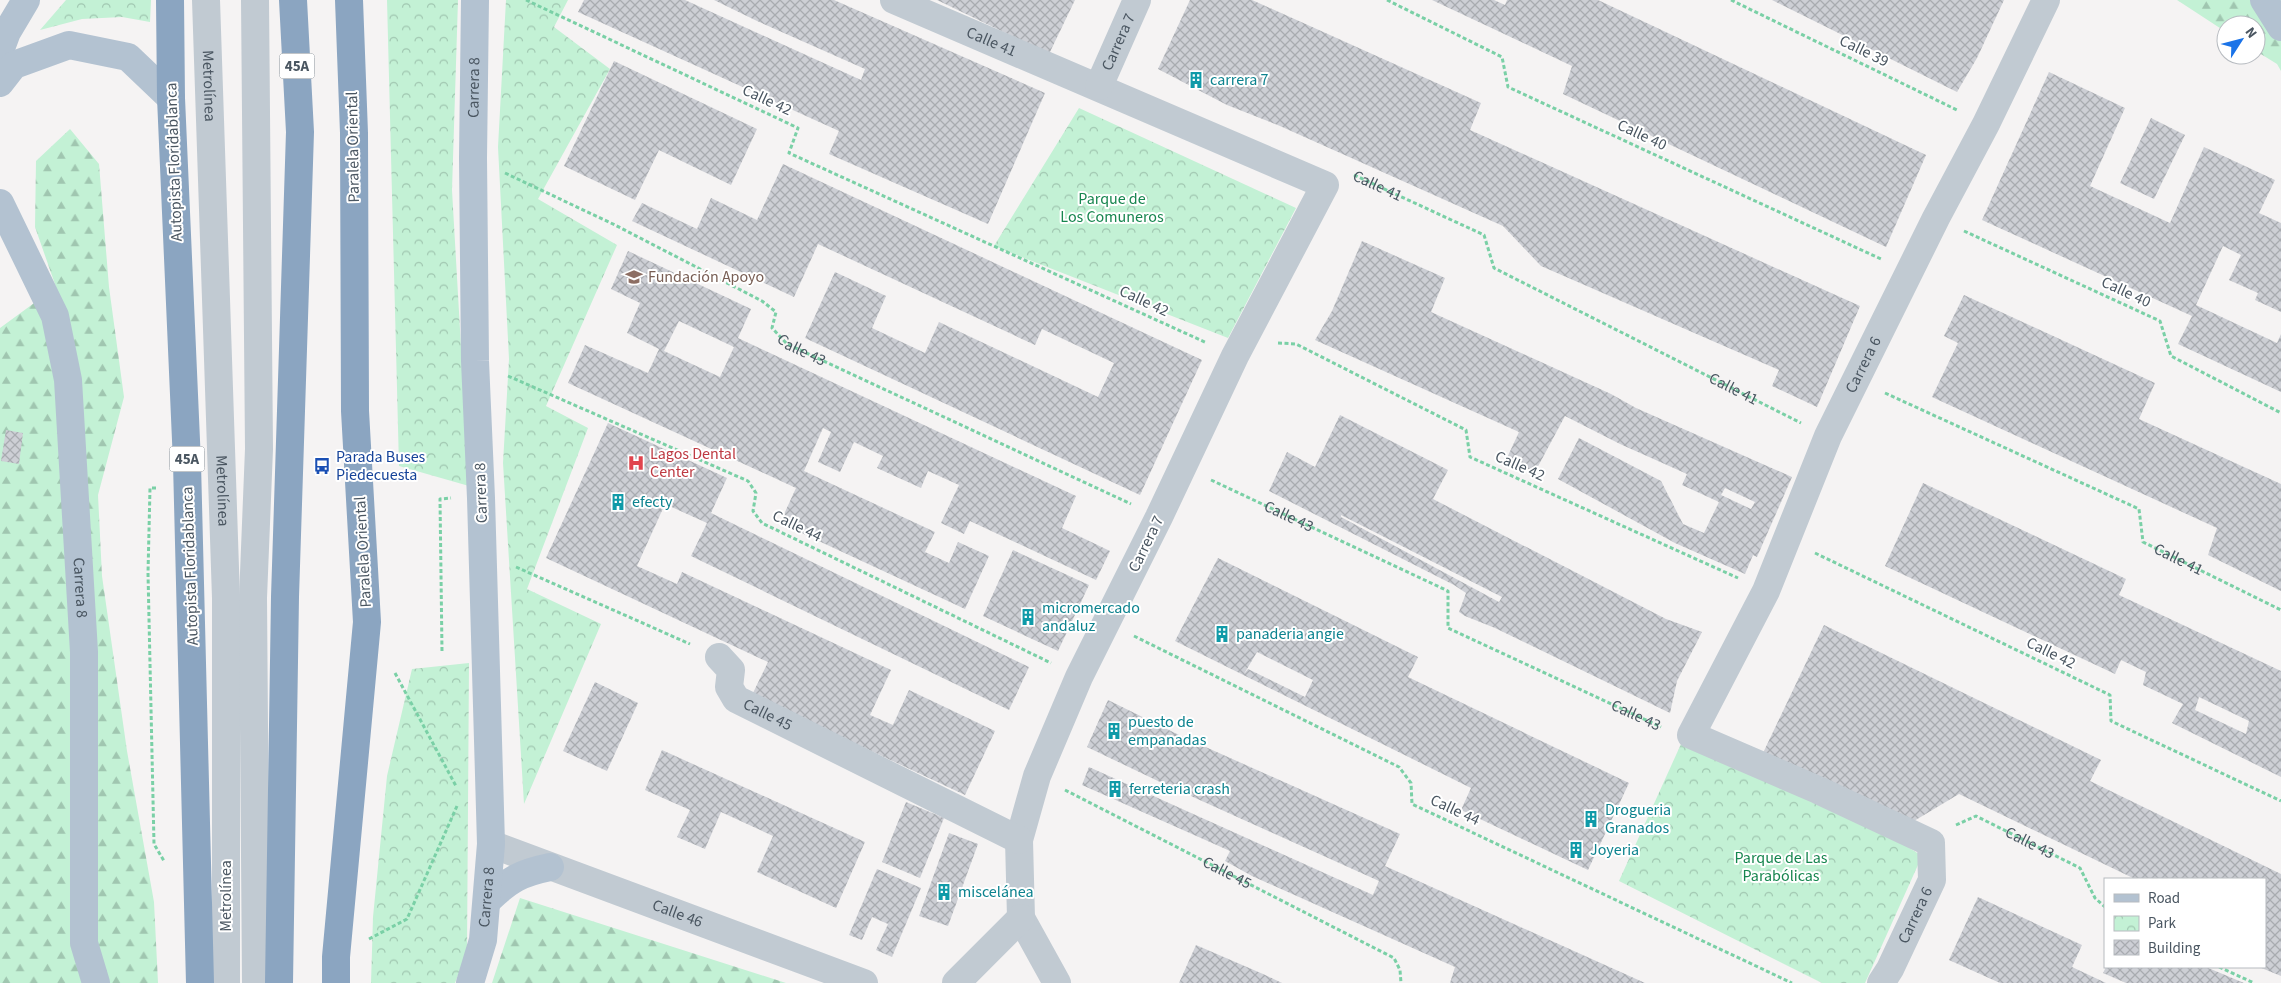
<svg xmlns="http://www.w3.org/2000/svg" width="2281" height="983" font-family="'Source Sans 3',sans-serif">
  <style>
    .forest { fill: url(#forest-firs) }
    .park { fill: url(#park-crowns) }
    .building { fill: url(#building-cross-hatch); fill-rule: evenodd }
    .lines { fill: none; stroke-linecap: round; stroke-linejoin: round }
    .path { stroke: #7ad0a6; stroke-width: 3; stroke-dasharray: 4 2.5; stroke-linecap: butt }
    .minor { stroke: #c1cad2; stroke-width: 28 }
    .major { stroke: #b3c2d1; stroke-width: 28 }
    .highway { stroke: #8ba5c1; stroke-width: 28 }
    .labels { text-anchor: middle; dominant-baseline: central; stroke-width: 4; stroke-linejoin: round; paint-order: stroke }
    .shield { fill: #fff; stroke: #808990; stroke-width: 1 }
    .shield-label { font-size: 15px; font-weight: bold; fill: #4a5661 }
    .street-label { font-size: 16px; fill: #4a5661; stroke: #fff }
    .culture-label { font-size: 16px; fill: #0d838f; stroke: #fff; text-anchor: start }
    .park-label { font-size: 16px; fill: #17864f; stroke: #fff }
    .education-label { font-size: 16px; fill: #785e54; stroke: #fff; text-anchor: start }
    .health-label { font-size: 16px; fill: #be3a42; stroke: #fff; text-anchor: start }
    .transit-label { font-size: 16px; fill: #164399; stroke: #fff; text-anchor: start }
  </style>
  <defs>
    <pattern id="forest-firs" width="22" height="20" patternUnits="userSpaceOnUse" patternTransform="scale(1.25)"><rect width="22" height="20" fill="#c3f1d5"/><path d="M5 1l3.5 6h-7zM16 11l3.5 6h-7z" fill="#a0c6b0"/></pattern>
    <pattern id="park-crowns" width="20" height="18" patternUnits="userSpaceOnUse" patternTransform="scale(1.25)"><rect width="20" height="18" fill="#c3f1d5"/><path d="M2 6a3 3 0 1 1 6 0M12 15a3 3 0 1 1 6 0" fill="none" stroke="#a0c6b0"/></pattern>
    <pattern id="building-cross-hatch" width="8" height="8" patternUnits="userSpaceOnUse" patternTransform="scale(1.25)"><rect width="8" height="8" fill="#cdcfd5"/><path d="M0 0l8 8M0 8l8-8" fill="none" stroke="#a8abb0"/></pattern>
  </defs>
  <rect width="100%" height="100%" fill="#f5f3f3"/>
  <path class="forest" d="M2177,0H2281V71L2277,64L2256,51V25H2226V32Z
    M70,129L99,164L109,287L124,397L98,495L102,576L127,751L154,902L158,983H0V328L56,287L35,227L36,161Z
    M520,898L786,983H492Z"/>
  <path class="park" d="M66,0H151L150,22L122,17L82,19L40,30Z
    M387,0H458L452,190L469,486L399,466Z
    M506,0H568L554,27L610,69L538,199L617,245L546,406L588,428L527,589L601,624L524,804L503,463L509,359L498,147Z
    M1079,108L1296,208L1228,338L994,246Z
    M469,663L467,952L455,983H371L373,917L387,776L412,669Z
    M1681,744L1818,790L1922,856L1865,983H1822L1619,881Z"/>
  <path class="building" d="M584,0H685L861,80L865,69L757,21L714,0H834L1045,93L988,224L829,154L839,131L578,12Z
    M937,0H1075L1049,54Z
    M1190,0H1252L1481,103L1470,130L1860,306L1817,407L1772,386L1779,370L1541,266L1503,226L1280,126L1227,105L1158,69Z
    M1432,0H1494L1505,5L1507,0H1598L1926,155L1886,247L1563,94L1572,66Z
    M1772,0H2004L1977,58L1957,92Z
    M614,61L757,129L731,185L659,150L635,200L564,166Z
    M2049,72L2125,108L2090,186L2170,223L2204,147L2275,180L2259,213L2281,223V312L2255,300L2258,293L2229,280L2241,255L2223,246L2196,305L2277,343L2281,334V392L2178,344L2192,316L1982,220Z
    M2151,118L2185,135L2154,199L2120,183Z
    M783,164L1202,360L1140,495L805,338L835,272L886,296L872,328L925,353L939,322L1098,397L1114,363L1042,329L1035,345L818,244L794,297L632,221L642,203L697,229L711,198L757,220Z
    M1362,241L1445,278L1431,312L1611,394L1636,408L1792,477L1757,557L1753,555L1745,574L1675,543L1558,479L1579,438L1661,481L1683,524L1704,533L1719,502L1682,485L1687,474L1620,444L1565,416L1535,472L1506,460L1519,432L1315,340L1332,311ZM1725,488L1755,502L1751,509L1721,495Z
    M628,251L751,309L738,338L1076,496L1062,528L1110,551L1096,580L970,521L964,534L941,523L959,485L928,471L921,488L877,468L883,456L854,442L840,472L818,462L831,432L823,428L804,471L935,532L925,552L949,563L958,542L989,556L965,609L780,523L796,488L568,383L585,345L648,373L659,349L627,333L640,303L611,289ZM679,321L734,347L720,377L664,351Z
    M1964,295L2155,383L2139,419L2281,484V591L2208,555L2217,528L1932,397L1958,343L1944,336Z
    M1340,415L1448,470L1433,499L1666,619L1702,632L1677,681L1670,713L1495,628L1465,616L1459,612L1466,593L1454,585L1269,491L1287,452L1315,467ZM1341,515L1502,597L1499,602L1341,517Z
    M608,423L727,478L711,513L1029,667L1009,710L691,556L707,523L665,504L637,566L677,584L682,572L891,670L870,715L893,725L909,690L995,731L965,795L752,695L768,662L546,558Z
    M6,430L23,433L19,464L1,461Z
    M1923,483L2126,579L2119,595L2281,671V777L2172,723L2183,704L2143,685L2146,672L2121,660L2115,674L1885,566ZM2199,697L2249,721L2246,734L2195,710Z
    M1013,550L1089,585L1058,651L983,616Z
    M1218,558L1418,657L1408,677L1629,783L1588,870L1461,810L1471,788L1175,641ZM1257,652L1313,680L1305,697L1248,669L1244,674Z
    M1824,625L2101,760L2090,781L2281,874V976L2259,967H2265V879H2135L1959,794L1909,824L1763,753Z
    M595,682L638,703L607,771L563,751Z
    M1108,700L1181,736L1400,834L1385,866L1645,983H1450L1455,967L1252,876L1225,861L1230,851L1082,785L1089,767L1373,895L1379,881L1160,782L1087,747Z
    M662,750L865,842L836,908L757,872L773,836L721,812L705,849L677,837L690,810L645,790Z
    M906,802L944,818L920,878L882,862Z
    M949,833L978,844L948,926L919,916Z
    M877,869L921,888L892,957L876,950L888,924L872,917L862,940L849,935Z
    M1978,897L2082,945L2072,967L2106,983H2000L1949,960Z
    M1196,945L1263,974L1282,983H1179Z
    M2106,967H2206L2244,983H2126L2103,973Z"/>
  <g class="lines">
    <g class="path">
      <path d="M526,0L798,128L789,153L1207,343"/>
      <path d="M1387,0L1502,57L1508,87L1881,259"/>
      <path d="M1731,0L1957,110"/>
      <path id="s1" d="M505,173L615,225L762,301L776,312L772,328L787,344L1131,504"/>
      <path id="s2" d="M1354,175L1484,235L1494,268L1801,423"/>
      <path d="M1964,231L2160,321L2171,356L2281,413"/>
      <path d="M1278,343L1296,344L1466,430L1470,457L1738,578"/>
      <path d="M508,376L748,481L756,493L753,511L762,523L1051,663"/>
      <path id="s3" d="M1885,393L2139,509L2143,542L2281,610"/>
      <path id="s4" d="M1211,480L1448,591V628L1661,727"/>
      <path d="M156,488H150L148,573L154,844L164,861"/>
      <path d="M1815,553L2110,695L2111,721L2281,801"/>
      <path d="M516,567L690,644"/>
      <path d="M1134,636L1399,767L1411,783L1412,804L1792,983"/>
      <path d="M442,651L440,499L451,498"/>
      <path d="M395,673L456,786"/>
      <path id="s5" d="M1065,790L1394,958L1400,970L1401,983"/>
      <path id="s6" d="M1956,825L1976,816L2080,868L2095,898L2105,907"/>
      <path d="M369,939L407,919L457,806"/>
      <path d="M2219,967L2254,983"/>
    </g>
    <g class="minor">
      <path id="s7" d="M206,0L226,598V983"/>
      <path d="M255,0L259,449L253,598L256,983"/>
      <path id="s8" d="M894,0L1325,185L1235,356L1159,517L1079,677L1037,776L1019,840L1021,918L1057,983"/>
      <path id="s9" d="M1099,86L1137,0"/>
      <path id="s10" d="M719,657L731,670L729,687L736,699L1019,840"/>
      <path id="s11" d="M491,844L864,983"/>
      <path d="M956,983L1021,918"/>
      <path id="s12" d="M1881,983L1890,969L1932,880L1931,843L1818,790L1691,735L1766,591L1828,436L1936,218L1986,124L2046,0"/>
    </g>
    <g class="major">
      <path d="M2264,0L2281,27"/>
      <path d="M0,51L7,32L26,0"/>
      <path d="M0,83L14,65L69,45L128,57L171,98"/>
      <path id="s13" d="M0,203L55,316L68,380L84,652V943L96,983"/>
      <path d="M488,900C510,879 521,873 550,867"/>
      <path id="s14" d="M470,983L483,940L491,844L481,498L475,361L473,158L475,0"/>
    </g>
    <path class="highway" d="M170,0L171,98L187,463L200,983
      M279,983L285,597L300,132L293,0
      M336,983V957L367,622L355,411L354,133L349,0"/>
  </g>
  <defs>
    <g id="building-bare" transform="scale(1.35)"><path d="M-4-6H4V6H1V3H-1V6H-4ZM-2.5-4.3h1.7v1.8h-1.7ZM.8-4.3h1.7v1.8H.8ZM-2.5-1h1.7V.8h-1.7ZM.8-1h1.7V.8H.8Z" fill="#0f9aa8" stroke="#fff" stroke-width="2.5" paint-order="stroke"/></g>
    <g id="school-bare" transform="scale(1.35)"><path d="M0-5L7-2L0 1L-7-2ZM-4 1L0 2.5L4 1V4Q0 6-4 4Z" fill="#8d6e63" stroke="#fff" stroke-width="2.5" paint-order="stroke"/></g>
    <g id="hospital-bare" transform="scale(1.35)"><path d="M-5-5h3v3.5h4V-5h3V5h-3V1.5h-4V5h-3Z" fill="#e0444e" stroke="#fff" stroke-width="2.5" paint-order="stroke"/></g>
    <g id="bus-bare" transform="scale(1.35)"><path d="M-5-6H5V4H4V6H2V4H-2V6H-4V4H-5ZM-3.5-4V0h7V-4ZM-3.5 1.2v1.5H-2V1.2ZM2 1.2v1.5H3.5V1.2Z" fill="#1a4fb4" stroke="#fff" stroke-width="2.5" paint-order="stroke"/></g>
  </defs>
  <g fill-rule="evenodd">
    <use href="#building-bare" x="1196" y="80"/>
    <use href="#school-bare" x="634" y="277"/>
    <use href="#hospital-bare" x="636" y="463"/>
    <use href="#bus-bare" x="322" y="466"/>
    <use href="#building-bare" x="618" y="502"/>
    <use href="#building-bare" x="1028" y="617"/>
    <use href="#building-bare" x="1222" y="634"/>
    <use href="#building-bare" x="1114" y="731"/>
    <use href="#building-bare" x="1115" y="789"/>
    <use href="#building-bare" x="1591" y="819"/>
    <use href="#building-bare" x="1576" y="850"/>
    <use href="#building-bare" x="944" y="892"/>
  </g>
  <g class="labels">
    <g class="shield">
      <rect x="279.5" y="53.5" width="35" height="25" rx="4"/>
      <rect x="169.5" y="446.5" width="35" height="25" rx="4"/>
    </g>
    <g class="shield-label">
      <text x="297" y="66">45A</text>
      <text x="187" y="459">45A</text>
    </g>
    <g class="street-label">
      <text stroke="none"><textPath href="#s8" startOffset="106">Calle 41</textPath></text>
      <text stroke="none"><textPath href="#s9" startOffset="48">Carrera 7</textPath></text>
      <text transform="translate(1864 51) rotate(26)">Calle 39</text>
      <text stroke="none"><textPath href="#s7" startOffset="86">Metrolínea</textPath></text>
      <text stroke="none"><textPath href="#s14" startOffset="898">Carrera 8</textPath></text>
      <text transform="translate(767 100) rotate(25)">Calle 42</text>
      <text transform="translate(1642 135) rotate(25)">Calle 40</text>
      <text transform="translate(353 147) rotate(-91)">Paralela Oriental</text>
      <text transform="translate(174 162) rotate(-92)">Autopista Floridablanca</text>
      <text stroke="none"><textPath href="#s2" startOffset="26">Calle 41</textPath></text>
      <text transform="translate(2126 292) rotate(25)">Calle 40</text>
      <text transform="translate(1144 301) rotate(25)">Calle 42</text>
      <text stroke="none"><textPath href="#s1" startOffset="359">Calle 43</textPath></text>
      <text stroke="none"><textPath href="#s12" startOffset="824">Carrera 6</textPath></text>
      <text stroke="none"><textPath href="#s2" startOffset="446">Calle 41</textPath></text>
      <text transform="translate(1520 466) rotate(24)">Calle 42</text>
      <text stroke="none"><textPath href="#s7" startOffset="491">Metrolínea</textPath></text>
      <text transform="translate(481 493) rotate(-92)">Carrera 8</text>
      <text stroke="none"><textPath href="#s4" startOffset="86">Calle 43</textPath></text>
      <text transform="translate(797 526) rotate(26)">Calle 44</text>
      <text transform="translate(1146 544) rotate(-64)">Carrera 7</text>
      <text transform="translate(363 552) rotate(-93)">Paralela Oriental</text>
      <text stroke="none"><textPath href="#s3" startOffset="352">Calle 41</textPath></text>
      <text transform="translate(190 566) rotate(-92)">Autopista Floridablanca</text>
      <text stroke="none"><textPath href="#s13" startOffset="399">Carrera 8</textPath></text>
      <text transform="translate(2051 653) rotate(26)">Calle 42</text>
      <text stroke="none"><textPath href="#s10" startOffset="84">Calle 45</textPath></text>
      <text stroke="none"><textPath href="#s4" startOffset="506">Calle 43</textPath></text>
      <text transform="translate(1455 810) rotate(25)">Calle 44</text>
      <text stroke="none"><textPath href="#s6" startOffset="82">Calle 43</textPath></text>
      <text stroke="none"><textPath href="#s5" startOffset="182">Calle 45</textPath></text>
      <text transform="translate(226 896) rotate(-90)">Metrolínea</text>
      <text stroke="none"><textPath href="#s14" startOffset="88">Carrera 8</textPath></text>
      <text stroke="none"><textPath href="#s11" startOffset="199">Calle 46</textPath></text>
      <text stroke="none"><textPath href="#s12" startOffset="76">Carrera 6</textPath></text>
    </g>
    <g class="culture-label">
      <text x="1210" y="80">carrera 7</text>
      <text x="632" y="502">efecty</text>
      <text x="1042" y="608">micromercado<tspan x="1042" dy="18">andaluz</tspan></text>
      <text x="1236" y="634">panaderia angie</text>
      <text x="1128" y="722">puesto de<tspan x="1128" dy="18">empanadas</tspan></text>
      <text x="1129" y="789">ferreteria crash</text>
      <text x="1605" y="810">Drogueria<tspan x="1605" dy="18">Granados</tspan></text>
      <text x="1590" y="850">Joyeria</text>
      <text x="958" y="892">miscelánea</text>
    </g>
    <g class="park-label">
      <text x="1112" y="199">Parque de<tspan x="1112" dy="18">Los Comuneros</tspan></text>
      <text x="1781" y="858">Parque de Las<tspan x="1781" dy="18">Parabólicas</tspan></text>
    </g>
    <g class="education-label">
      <text x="648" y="277">Fundación Apoyo</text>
    </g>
    <g class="health-label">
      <text x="650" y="454">Lagos Dental<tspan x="650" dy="18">Center</tspan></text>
    </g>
    <g class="transit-label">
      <text x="336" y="457">Parada Buses<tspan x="336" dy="18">Piedecuesta</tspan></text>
    </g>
  </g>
  <rect x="2104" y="878" width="162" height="90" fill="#ffffff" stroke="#b7bbc0"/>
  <rect x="2114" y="894" width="25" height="8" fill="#b3c2d1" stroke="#b7bbc0"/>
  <text x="2148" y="903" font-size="15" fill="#4a5661">Road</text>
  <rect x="2114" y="916" width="25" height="15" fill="url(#park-crowns)" stroke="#b7bbc0"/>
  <text x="2148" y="928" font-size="15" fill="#4a5661">Park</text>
  <rect x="2114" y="940" width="25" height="15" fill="url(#building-cross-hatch)" stroke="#b7bbc0"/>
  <text x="2148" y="953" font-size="15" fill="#4a5661">Building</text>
  <g transform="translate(2241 40) rotate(54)"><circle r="24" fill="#ffffff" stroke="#b7bbc0"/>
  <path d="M0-4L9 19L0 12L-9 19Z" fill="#1a73e8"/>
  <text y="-8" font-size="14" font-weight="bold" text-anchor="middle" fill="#4a5661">N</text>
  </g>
</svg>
